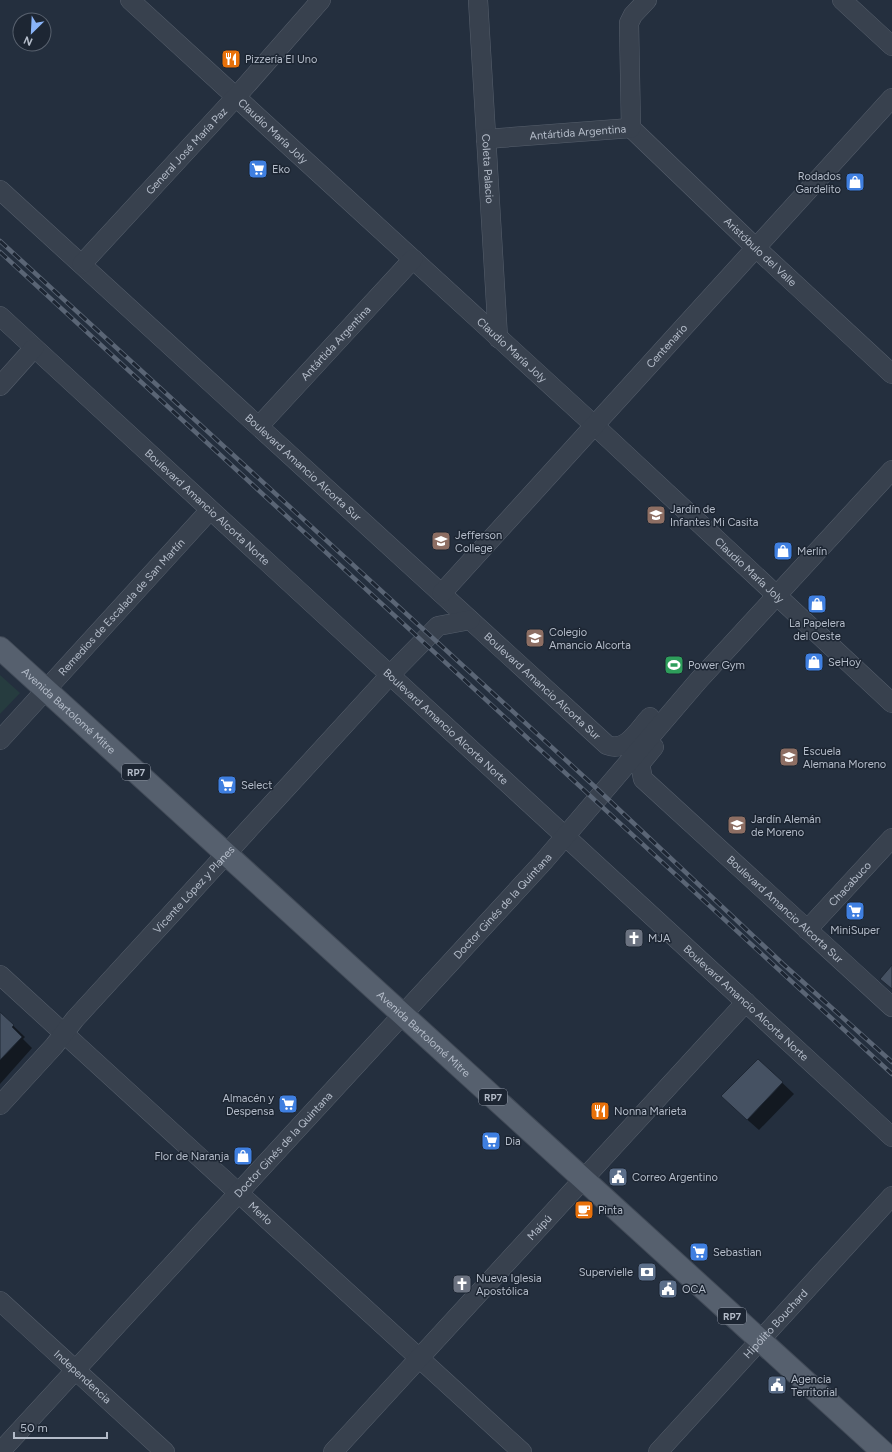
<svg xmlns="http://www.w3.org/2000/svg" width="892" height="1452" font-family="Figtree,sans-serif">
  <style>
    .green { fill: #263c3f }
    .shadow { fill: #0007 }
    .building { fill: #455162; stroke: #1f2835 }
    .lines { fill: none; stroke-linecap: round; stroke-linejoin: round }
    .minor-casing { stroke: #565f6c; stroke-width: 20 }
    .major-casing { stroke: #414a57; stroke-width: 24 }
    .minor { stroke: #38414e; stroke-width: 19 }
    .major { stroke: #56606e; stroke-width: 22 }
    .rail-casing { stroke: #5a6575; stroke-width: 4.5 }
    .rail { stroke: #1d2633; stroke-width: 3; stroke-dasharray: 9; stroke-linecap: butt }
    .labels { text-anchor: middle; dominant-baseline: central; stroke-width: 3; stroke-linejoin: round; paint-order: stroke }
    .shield { fill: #1d2633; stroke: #878f9c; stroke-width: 1 }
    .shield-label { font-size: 10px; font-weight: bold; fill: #b4bcc9 }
    .poi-label { font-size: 11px; fill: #b4bcc9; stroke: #1d2633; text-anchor: start }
    .street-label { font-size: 11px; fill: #b4bcc9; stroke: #1d2633 }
  </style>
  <rect width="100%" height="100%" fill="#242f3e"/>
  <path class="green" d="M0,675L20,693L0,714Z"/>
  <path class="shadow" d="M0,1013L25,1037L23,1039L32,1048L0,1084Z
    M758,1060L794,1094L759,1130L733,1107Z"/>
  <path class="building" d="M892,965V989L880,979Z
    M0,1012L14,1025L12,1027L22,1037L0,1060Z
    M758,1059L783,1082L747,1120L721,1096Z"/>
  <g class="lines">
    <g class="minor-casing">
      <g id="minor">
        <path id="s1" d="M130,0L594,425L892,703"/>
        <path id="s2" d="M478,0L498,338"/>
        <path d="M842,0L892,46"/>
        <path id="s3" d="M631,128L755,247L892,374"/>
        <path id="s4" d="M486,139L631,128L629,23L633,15L647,0"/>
        <path id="s5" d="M0,190L607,745C626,753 638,730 650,717"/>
        <path id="s6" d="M82,264L236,97L321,0"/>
        <path id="s7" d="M0,316L892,1137"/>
        <path d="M0,386L34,348"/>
        <path id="s8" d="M259,426L413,259"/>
        <path id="s9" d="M442,593L892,98"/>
        <path id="s10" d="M0,740L210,510"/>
        <path id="s11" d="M654,747L640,764L643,779L892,1007"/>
        <path id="s12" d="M807,930L892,838"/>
        <path id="s13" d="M0,975L522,1452"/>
        <path id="s14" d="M0,1105L54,1046L75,1019L390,675L438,626L470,620"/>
        <path id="s15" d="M0,1301L165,1452"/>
        <path id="s16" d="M0,1452L544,861L698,681L892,470"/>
        <path id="s17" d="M333,1452L746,1002"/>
        <path id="s18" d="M658,1452L892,1196"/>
      </g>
    </g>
    <g class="major-casing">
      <g id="major">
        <path id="s19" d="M0,648L883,1452"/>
      </g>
    </g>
    <use href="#minor" class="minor"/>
    <use href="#major" class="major"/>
    <g class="rail-casing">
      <path id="rail" d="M0,241L593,785L783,964L892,1062
        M0,252L892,1074"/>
    </g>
    <use href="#rail" class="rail"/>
  </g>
  <defs>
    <g id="restaurant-square" transform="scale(1)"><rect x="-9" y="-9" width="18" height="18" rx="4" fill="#e8710a" stroke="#1d2633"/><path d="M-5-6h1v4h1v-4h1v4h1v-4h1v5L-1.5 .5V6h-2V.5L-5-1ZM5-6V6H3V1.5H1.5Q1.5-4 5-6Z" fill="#fff"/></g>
    <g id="supermarket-square" transform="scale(1)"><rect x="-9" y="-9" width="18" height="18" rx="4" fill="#3f7fe0" stroke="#1d2633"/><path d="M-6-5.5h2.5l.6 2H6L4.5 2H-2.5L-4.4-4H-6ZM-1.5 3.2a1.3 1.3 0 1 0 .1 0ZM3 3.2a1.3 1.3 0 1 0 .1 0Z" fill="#fff"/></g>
    <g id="shop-square" transform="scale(1)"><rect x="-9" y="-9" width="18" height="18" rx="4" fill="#3f7fe0" stroke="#1d2633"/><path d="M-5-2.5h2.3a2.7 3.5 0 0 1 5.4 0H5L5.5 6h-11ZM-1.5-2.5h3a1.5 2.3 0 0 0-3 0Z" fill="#fff"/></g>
    <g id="school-square" transform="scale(1)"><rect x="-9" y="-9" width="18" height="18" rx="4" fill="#8d6e63" stroke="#1d2633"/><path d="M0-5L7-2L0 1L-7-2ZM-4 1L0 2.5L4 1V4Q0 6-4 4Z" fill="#fff"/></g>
    <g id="stadium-square" transform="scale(1)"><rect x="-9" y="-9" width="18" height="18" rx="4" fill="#2e9e5b" stroke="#1d2633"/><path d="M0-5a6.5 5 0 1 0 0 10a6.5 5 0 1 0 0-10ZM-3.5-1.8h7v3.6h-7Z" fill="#fff"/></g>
    <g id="church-square" transform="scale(1)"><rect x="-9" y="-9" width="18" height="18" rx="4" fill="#6b7280" stroke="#1d2633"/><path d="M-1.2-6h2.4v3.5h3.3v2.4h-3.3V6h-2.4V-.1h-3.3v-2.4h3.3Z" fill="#fff"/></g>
    <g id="civic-square" transform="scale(1)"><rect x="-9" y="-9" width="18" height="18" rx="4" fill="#5c6f8a" stroke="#1d2633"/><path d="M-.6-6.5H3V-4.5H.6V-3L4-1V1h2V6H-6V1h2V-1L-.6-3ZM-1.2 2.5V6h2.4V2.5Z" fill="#fff"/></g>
    <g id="cafe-square" transform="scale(1)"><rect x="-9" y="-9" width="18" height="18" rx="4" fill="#e8710a" stroke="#1d2633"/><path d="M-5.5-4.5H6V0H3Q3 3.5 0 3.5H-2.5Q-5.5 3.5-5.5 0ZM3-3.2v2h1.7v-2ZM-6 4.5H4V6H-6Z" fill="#fff"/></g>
    <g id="bank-square" transform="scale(1)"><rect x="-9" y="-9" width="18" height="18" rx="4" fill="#5c6f8a" stroke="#1d2633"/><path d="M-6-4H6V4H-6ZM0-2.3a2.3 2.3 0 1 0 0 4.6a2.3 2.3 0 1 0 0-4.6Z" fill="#fff"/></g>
  </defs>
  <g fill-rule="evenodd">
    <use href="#restaurant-square" x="231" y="59"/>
    <use href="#supermarket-square" x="258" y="169"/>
    <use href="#shop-square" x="855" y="182"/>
    <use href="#school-square" x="656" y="515"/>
    <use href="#school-square" x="441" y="541"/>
    <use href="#shop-square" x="783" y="551"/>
    <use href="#shop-square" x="817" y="604"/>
    <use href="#school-square" x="535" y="638"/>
    <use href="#shop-square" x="814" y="662"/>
    <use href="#stadium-square" x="674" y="665"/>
    <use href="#school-square" x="789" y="757"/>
    <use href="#supermarket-square" x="227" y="785"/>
    <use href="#school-square" x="737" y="825"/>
    <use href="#supermarket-square" x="855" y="911"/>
    <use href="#church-square" x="634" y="938"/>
    <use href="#supermarket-square" x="288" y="1104"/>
    <use href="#restaurant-square" x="600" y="1111"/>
    <use href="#supermarket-square" x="491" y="1141"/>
    <use href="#shop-square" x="243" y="1156"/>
    <use href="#civic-square" x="618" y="1177"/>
    <use href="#cafe-square" x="584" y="1210"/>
    <use href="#supermarket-square" x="699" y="1252"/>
    <use href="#bank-square" x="647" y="1272"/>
    <use href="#church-square" x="462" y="1284"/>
    <use href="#civic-square" x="668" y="1289"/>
    <use href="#civic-square" x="777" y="1385"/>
  </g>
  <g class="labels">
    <g class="shield">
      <rect x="122" y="764" width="28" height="16" rx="3"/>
      <rect x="479" y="1089" width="28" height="16" rx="3"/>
      <rect x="718" y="1308" width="28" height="16" rx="3"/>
    </g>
    <g class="shield-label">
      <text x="136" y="772">RP7</text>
      <text x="493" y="1097">RP7</text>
      <text x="732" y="1316">RP7</text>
    </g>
    <g class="poi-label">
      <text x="245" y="59">Pizzería El Uno</text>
      <text x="272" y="169">Eko</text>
      <text x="841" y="176" text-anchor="end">Rodados<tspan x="841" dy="13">Gardelito</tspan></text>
      <text x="670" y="509">Jardín de<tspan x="670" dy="13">Infantes Mi Casita</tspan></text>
      <text x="455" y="535">Jefferson<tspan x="455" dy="13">College</tspan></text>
      <text x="797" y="551">Merlín</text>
      <text x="817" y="623" text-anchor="middle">La Papelera<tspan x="817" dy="13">del Oeste</tspan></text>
      <text x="549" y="632">Colegio<tspan x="549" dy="13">Amancio Alcorta</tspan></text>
      <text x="828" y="662">SeHoy</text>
      <text x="688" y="665">Power Gym</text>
      <text x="803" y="751">Escuela<tspan x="803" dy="13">Alemana Moreno</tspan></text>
      <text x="241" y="785">Select</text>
      <text x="751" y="819">Jardín Alemán<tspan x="751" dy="13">de Moreno</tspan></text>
      <text x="855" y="930" text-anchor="middle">MiniSuper</text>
      <text x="648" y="938">MJA</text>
      <text x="274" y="1098" text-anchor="end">Almacén y<tspan x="274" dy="13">Despensa</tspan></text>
      <text x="614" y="1111">Nonna Marieta</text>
      <text x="505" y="1141">Dia</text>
      <text x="229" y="1156" text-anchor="end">Flor de Naranja</text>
      <text x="632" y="1177">Correo Argentino</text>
      <text x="598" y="1210">Pinta</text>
      <text x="713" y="1252">Sebastian</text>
      <text x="633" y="1272" text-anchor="end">Supervielle</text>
      <text x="476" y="1278">Nueva Iglesia<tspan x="476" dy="13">Apostólica</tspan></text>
      <text x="682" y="1289">OCA</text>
      <text x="791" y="1379">Agencia<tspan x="791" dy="13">Territorial</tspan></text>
    </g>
    <g class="street-label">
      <text stroke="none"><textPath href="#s1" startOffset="194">Claudio María Joly</textPath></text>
      <text stroke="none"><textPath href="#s4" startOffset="92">Antártida Argentina</textPath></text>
      <text stroke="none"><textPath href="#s6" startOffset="154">General José María Paz</textPath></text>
      <text stroke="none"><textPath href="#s2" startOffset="169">Coleta Palacio</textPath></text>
      <text stroke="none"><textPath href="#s3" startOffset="179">Aristóbulo del Valle</textPath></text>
      <text stroke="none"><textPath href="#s8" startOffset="113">Antártida Argentina</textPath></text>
      <text stroke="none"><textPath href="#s9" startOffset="334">Centenario</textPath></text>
      <text stroke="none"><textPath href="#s1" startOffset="518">Claudio María Joly</textPath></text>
      <text stroke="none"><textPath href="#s5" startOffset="411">Boulevard Amancio Alcorta Sur</textPath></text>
      <text stroke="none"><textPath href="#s7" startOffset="282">Boulevard Amancio Alcorta Norte</textPath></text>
      <text stroke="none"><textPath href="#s1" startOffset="842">Claudio María Joly</textPath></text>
      <text stroke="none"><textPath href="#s10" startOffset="180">Remedios de Escalada de San Martín</textPath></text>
      <text stroke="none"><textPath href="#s5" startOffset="735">Boulevard Amancio Alcorta Sur</textPath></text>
      <text stroke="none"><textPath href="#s19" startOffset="93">Avenida Bartolomé Mitre</textPath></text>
      <text stroke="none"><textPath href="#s7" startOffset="606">Boulevard Amancio Alcorta Norte</textPath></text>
      <text stroke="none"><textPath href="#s12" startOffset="63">Chacabuco</textPath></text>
      <text stroke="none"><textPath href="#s14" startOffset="290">Vicente López y Planes</textPath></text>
      <text stroke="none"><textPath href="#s16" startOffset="742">Doctor Ginés de la Quintana</textPath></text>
      <text stroke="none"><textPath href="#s11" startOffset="230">Boulevard Amancio Alcorta Sur</textPath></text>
      <text stroke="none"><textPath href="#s7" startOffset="1014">Boulevard Amancio Alcorta Norte</textPath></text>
      <text stroke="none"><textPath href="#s19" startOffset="573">Avenida Bartolomé Mitre</textPath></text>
      <text stroke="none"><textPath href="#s16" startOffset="418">Doctor Ginés de la Quintana</textPath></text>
      <text stroke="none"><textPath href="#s13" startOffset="353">Merlo</textPath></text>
      <text stroke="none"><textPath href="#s17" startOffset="305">Maipú</textPath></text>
      <text stroke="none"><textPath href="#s18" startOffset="174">Hipólito Bouchard</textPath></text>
      <text stroke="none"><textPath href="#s15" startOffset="112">Independencia</textPath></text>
    </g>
  </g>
  <g transform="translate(32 32) rotate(204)"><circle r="19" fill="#1d2633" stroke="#59626f"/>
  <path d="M0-3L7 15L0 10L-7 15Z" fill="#8ab4f8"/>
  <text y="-6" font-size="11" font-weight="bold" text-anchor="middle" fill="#b4bcc9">N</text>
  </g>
  <path d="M14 1432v6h93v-6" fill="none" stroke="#b4bcc9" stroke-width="2"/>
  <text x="20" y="1432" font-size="12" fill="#b4bcc9" stroke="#1d2633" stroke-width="3" paint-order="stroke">50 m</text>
</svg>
